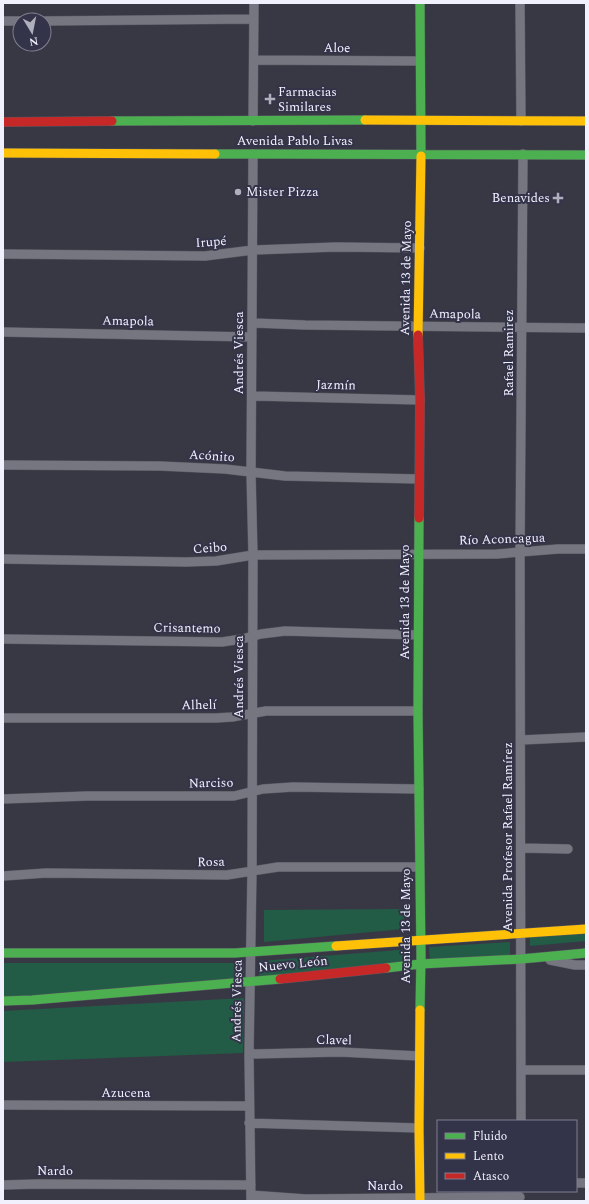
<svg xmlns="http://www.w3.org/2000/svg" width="589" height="1204" font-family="Spectral,serif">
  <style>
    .green { fill: #225c46 }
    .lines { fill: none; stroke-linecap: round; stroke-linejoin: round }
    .street-casing { stroke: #575761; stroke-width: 10 }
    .fast-casing { stroke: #575761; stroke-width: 10 }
    .slow-casing { stroke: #575761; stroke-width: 10 }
    .jam-casing { stroke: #575761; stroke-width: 10 }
    .street { stroke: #767680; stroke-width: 9 }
    .fast { stroke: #4caf50; stroke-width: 9 }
    .slow { stroke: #ffc107; stroke-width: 9 }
    .jam { stroke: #c62828; stroke-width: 9 }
    .poi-dot { fill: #b0b0bc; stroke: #333349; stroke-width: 1.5 }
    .labels { text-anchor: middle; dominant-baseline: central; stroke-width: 4; stroke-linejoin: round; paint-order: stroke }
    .street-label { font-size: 13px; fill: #f1f1fd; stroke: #333349 }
    .poi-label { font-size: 13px; fill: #f1f1fd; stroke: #333349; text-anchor: start }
  </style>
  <rect width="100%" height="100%" fill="#383844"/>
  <path class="green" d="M405,909L403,929L264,942V910Z
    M586,931V941L530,946V936Z
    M510,942V955L430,961L429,947Z
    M411,949L408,963L259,979L260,961Z
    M3,963H244L243,982L3,999Z
    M244,998L243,1053L3,1062V1011Z"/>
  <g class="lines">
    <g class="street-casing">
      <path id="street" d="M520,3L521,121
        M3,21H20
        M44,21L254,19
        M254,60L420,61
        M253,121L254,3
        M3,254L205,256L253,250L336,247L420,248
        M252,323L305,325L586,328
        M3,332L252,337
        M252,396L420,400
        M3,465L160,466L225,469L285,476L419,479
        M3,559L186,562L216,561L253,555L497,554L558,549H586
        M3,639L222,642L242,639L261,634L285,631L418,635
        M3,718H216L232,717L266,711H418
        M521,740L586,737
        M3,799L87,796H234L263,789L293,787L419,789
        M521,848L568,849
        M3,876L46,873L227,875L278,867H419
        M550,960L575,965H586
        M249,1054L340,1052L419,1056
        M521,1070H586
        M3,1105L249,1106
        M521,1121L520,552L523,154
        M249,1123L419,1128
        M576,1183H586
        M3,1185L37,1184L251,1185
        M251,1195L306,1199L520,1197
        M251,1201L249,1054L252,871L253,555L251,473L253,154"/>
    </g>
    <g class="fast-casing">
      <path id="fast" d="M420,3L421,156
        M112,121L365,120
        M215,154L586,155
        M419,518L418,711L421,956L420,1010
        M3,953H235L336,946
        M386,968L420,964L521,959L586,953
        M3,1001L32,1000L280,979"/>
    </g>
    <g class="slow-casing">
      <path id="slow" d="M365,120L586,121
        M3,153L215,154
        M418,335L421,156
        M336,946L586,929
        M420,1201L419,1128L420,1010"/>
    </g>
    <g class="jam-casing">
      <path id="jam" d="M3,122L112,121
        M418,335L420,400L419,518
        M280,979L386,968"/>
    </g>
    <use href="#street" class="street"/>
    <use href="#fast" class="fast"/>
    <use href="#slow" class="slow"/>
    <use href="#jam" class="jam"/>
  </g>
  <g class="poi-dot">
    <path d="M268 93h4v4h4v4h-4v4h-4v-4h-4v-4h4z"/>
    <circle cx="238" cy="192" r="4"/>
    <path d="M556 192h4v4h4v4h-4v4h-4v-4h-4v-4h4z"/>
  </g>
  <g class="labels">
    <g class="street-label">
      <text transform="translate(337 48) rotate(1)">Aloe</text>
      <text x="295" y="141">Avenida Pablo Livas</text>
      <text transform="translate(211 242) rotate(-4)">Irupé</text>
      <text transform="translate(406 278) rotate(-89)">Avenida 13 de Mayo</text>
      <text transform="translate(455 314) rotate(1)">Amapola</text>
      <text transform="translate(128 321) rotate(1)">Amapola</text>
      <text transform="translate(239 353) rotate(-90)">Andrés Viesca</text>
      <text transform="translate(509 353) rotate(-90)">Rafael Ramirez</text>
      <text transform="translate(336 385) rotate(1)">Jazmín</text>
      <text transform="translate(212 456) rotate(4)">Acónito</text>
      <text transform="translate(502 539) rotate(-2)">Río Aconcagua</text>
      <text transform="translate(210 548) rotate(-4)">Ceibo</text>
      <text transform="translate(405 602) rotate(-90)">Avenida 13 de Mayo</text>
      <text transform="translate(187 628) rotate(1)">Crisantemo</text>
      <text transform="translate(239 677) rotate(-90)">Andrés Viesca</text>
      <text transform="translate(199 705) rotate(-1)">Alhelí</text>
      <text transform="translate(211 783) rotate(-1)">Narciso</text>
      <text transform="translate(508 837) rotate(-90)">Avenida Profesor Rafael Ramírez</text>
      <text transform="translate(211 862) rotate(-1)">Rosa</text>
      <text transform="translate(406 926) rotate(-90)">Avenida 13 de Mayo</text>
      <text transform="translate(293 964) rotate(-6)">Nuevo León</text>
      <text transform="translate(237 1001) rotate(-89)">Andrés Viesca</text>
      <text transform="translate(334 1040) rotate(1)">Clavel</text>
      <text x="126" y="1093">Azucena</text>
      <text x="55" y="1171">Nardo</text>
      <text x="385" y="1186">Nardo</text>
    </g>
    <g class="poi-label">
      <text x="278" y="92">Farmacias<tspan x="278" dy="15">Similares</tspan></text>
      <text x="246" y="192">Mister Pizza</text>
      <text x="550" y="198" text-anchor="end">Benavides</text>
    </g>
  </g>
  <rect width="589" height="1204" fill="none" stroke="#f1f1fd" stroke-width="8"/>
  <rect x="437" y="1120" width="140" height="72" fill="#333349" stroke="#7f7f91"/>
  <rect x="445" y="1133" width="20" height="6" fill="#4caf50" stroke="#7f7f91"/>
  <text x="473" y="1140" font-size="12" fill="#f1f1fd">Fluido</text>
  <rect x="445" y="1153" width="20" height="6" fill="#ffc107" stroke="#7f7f91"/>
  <text x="473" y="1160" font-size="12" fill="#f1f1fd">Lento</text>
  <rect x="445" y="1173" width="20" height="6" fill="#c62828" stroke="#7f7f91"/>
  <text x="473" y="1180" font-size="12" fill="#f1f1fd">Atasco</text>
  <g transform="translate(32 32) rotate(170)"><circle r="19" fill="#333349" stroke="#7f7f91"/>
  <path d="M0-3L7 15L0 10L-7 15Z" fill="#b0b0bc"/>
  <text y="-6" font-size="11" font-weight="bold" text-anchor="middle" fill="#f1f1fd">N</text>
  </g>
</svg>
